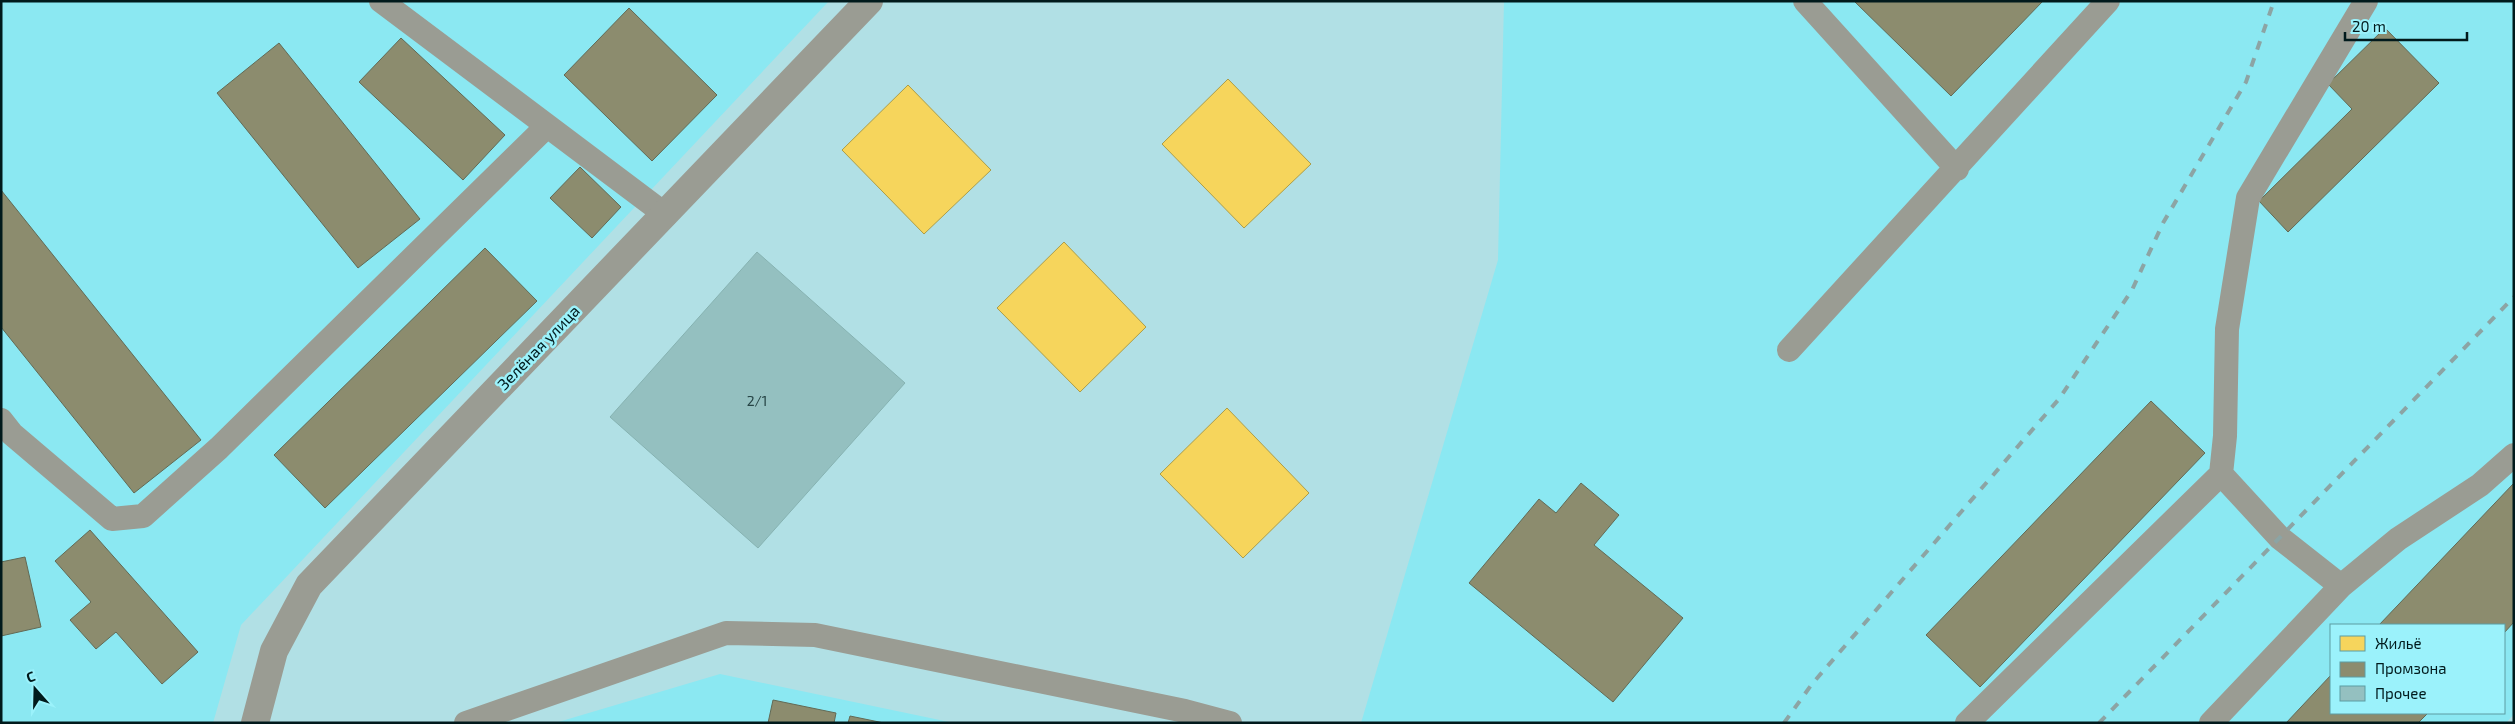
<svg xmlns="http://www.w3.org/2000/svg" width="2515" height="724" font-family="'Exo 2',sans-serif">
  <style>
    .built { fill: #8be8f2; fill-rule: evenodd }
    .homes { fill: #f6d55c; stroke: #ac9d49 }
    .industry { fill: #8c8c6e; stroke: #626a55 }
    .building { fill: #94c0c0; stroke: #86b2b1 }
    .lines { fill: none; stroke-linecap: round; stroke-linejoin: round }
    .service { stroke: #9a9c93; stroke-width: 24 }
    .minor { stroke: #9a9c93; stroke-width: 28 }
    .rail { stroke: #8ca4a4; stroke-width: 4; stroke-dasharray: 9 9; stroke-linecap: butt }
    .labels { text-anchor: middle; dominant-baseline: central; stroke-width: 5; stroke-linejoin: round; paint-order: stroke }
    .number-label { font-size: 14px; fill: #264445 }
    .street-label { font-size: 16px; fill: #011a1c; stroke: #9bf2fb }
  </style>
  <rect width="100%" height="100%" fill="#b1e0e5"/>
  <path class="built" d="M1,1H829L241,625L213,723H1Z
    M1504,1H2514V714L2506,723H1361L1498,260ZM2331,625H2504V713H2331Z
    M720,674L954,723H555Z"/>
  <path class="homes" d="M1228,79L1311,164L1244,228L1162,144Z
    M908,85L991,170L924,234L842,150Z
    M1064,242L1146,327L1080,392L997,308Z
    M1227,408L1309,493L1243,558L1160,474Z"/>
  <path class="industry" d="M1854,1H2043L1951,96Z
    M629,8L717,95L652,161L564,75Z
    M2385,28L2439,83L2288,232L2259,201L2352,109L2328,84Z
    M401,38L505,135L463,180L359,82Z
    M279,43L420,219L358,268L217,93Z
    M580,167L621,207L592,238L550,198Z
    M1,190L201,440L134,493L1,327Z
    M485,248L537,301L325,508L274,455Z
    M2151,401L2205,453L1980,687L1926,635Z
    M1581,483L1619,515L1594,545L1683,618L1613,702L1469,583L1539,499L1556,513Z
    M2514,483V622L2504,633V625H2379Z
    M90,530L198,652L162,684L116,632L96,649L70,620L91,602L55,561Z
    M25,557L41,627L1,636V562Z
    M2331,675V713H2428L2418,723H2286Z
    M773,700L836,713L834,723H768Z
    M850,716L884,723H848Z"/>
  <path class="building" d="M757,252L905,383L758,548L610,417Z"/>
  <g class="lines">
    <path class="service" d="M381,1L666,215
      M1805,1L1957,169
      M1789,350L2108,1
      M1,420L12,434L112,519L143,516L219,448L547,126
      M2341,586L2280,538L2221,474L2225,436L2227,329L2248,198L2366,1
      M466,723L726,633L815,635L1185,711L1230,723
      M1967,723L2221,474
      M2211,723L2341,586L2398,539L2480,485L2514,455"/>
    <path class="minor" d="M255,723L274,651L309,585L869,1"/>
    <path class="rail" d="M1784,723L1812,684L2059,399L2132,290L2163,223L2246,82L2274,1
      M2099,723L2514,297"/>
  </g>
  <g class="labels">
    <g class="number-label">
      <text x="757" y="400">2/1</text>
    </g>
    <g class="street-label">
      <text transform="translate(538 347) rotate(-46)">Зелёная улица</text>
    </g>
  </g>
  <rect width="2515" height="724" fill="none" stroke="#011a1c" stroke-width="5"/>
  <rect x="2330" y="624" width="175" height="90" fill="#9bf2fb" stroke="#5d9ca2"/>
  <rect x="2340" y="636" width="25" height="15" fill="#f6d55c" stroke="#5d9ca2"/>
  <text x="2375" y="649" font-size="15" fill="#011a1c">Жильё</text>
  <rect x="2340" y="662" width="25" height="15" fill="#8c8c6e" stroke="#5d9ca2"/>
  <text x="2375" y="674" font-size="15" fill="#011a1c">Промзона</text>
  <rect x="2340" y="686" width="25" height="15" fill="#94c0c0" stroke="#5d9ca2"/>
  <text x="2375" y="699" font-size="15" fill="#011a1c">Прочее</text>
  <g transform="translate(35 689) rotate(340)" stroke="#9bf2fb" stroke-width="4" paint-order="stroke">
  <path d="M0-4L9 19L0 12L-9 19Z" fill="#011a1c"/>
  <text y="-8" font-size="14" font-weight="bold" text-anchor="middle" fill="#011a1c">С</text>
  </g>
  <path d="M2345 32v8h122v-8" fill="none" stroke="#011a1c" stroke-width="2.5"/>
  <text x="2352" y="32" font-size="15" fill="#011a1c" stroke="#9bf2fb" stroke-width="4" paint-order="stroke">20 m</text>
</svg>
